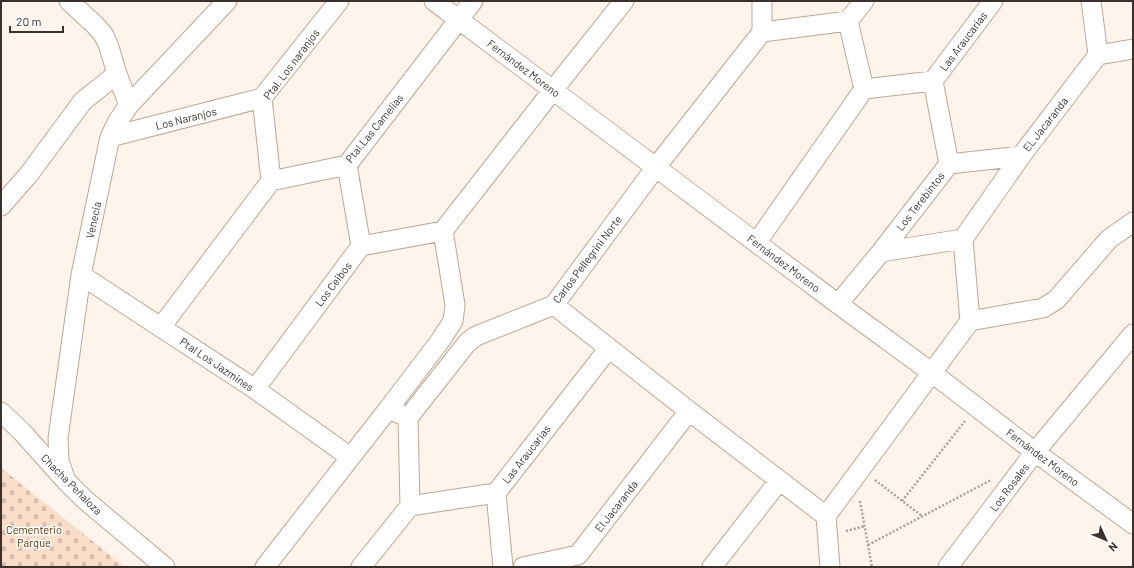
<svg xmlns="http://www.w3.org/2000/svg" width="1134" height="568" font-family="Barlow,sans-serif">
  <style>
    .cemetery { fill: url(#cemetery-stones) }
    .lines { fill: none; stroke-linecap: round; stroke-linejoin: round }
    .minor-casing { stroke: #bea694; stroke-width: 21 }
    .path { stroke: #aba199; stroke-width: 2.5; stroke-dasharray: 2 2; stroke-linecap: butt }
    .minor { stroke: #fff; stroke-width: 19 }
    .labels { text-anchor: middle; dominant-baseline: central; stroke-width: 3; stroke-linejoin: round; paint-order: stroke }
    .street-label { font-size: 11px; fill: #3b312a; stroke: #fff }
    .park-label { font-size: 11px; fill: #5a2f03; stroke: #fff }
  </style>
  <defs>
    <pattern id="cemetery-stones" width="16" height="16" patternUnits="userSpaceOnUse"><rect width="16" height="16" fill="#faddc8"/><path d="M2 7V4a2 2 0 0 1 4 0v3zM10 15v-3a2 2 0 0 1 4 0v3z" fill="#d7beac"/></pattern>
  </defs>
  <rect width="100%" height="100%" fill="#fef4ec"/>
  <path class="cemetery" d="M1,468L125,567H1Z"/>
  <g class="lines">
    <g class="minor-casing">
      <path id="minor" d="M69,1L95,25L103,34L108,44L117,74L129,105
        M434,1L838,304L931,372L1035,452L1133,524
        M848,21L864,1
        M762,32L848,21
        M1098,55L1133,49
        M933,81L993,1
        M864,89L933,81
        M110,137L262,98
        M949,164L1021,156
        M271,181L262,98L339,1
        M1,206L29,174L83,101L117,74
        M963,239L1021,156L1098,55L1091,1
        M757,242L864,89L848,21
        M361,246L443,231
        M881,252L963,239
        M81,275L255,389L350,457
        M838,304L881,252L949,164L933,81
        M554,305L689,411L826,516
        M970,321L1043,308L1056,300L1109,239L1133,222
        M161,327L271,181L347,165L473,1
        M255,389L361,246L347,165
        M389,408L440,341L453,321L455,305L443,231L553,90L624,1
        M1,412L22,432L66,481L84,499L165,567
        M66,481L59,461L58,438L81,275L110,137L118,121L129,105L227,1
        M496,493L503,567
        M410,506L496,493L609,348
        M265,567L389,408L400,414
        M361,567L410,506L408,418L467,343L476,336L554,305L656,167L762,32V1
        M523,567L578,555L689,411
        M712,567L779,481
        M830,567L826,516L970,321L963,239
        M948,567L1035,452L1133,334"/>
    </g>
    <path class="path" d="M875,480L922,516
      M860,501L872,567
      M902,501L965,421
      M846,531L865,526
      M868,545L991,480"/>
    <use href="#minor" class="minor"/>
  </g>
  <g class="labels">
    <g class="street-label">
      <text transform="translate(963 41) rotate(-53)">Las Araucarias</text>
      <text transform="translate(291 64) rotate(-53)">Ptal. Los naranjos</text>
      <text transform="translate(524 68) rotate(37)">Fernández Moreno</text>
      <text transform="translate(186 118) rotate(-14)">Los Naranjos</text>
      <text transform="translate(1045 124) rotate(-52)">EL Jacaranda</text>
      <text transform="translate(374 128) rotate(-51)">Ptal.Las Camelias</text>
      <text transform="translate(920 201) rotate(-52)">Los Terebintos</text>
      <text transform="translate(93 220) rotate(-78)">Venecia</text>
      <text transform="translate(587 259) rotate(-53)">Carlos Pellegrini Norte</text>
      <text transform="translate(784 263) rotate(37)">Fernández Moreno</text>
      <text transform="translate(333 284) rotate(-53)">Los Ceibos</text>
      <text transform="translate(217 364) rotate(34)">Ptal Los Jazmines</text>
      <text transform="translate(526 454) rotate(-52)">Las Araucarias</text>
      <text transform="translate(1043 457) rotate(37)">Fernández Moreno</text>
      <text transform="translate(72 484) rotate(45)">Chacha Peñaloza</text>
      <text transform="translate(1009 487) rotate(-53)">Los Rosales</text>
      <text transform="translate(616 506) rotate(-52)">El Jacaranda</text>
    </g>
    <g class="park-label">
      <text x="34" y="529">Cementerio<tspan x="34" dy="13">Parque</tspan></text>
    </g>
  </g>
  <rect width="1134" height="568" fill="none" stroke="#3b312a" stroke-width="4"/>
  <g transform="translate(1106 540) rotate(134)" stroke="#ffffff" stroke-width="3" paint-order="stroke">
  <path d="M0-3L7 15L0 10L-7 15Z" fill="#3b312a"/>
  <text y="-6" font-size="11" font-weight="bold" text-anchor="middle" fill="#3b312a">N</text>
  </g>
  <path d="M10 26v6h53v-6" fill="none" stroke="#3b312a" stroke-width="2"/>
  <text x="16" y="26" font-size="12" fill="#3b312a" stroke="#ffffff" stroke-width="3" paint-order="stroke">20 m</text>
</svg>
